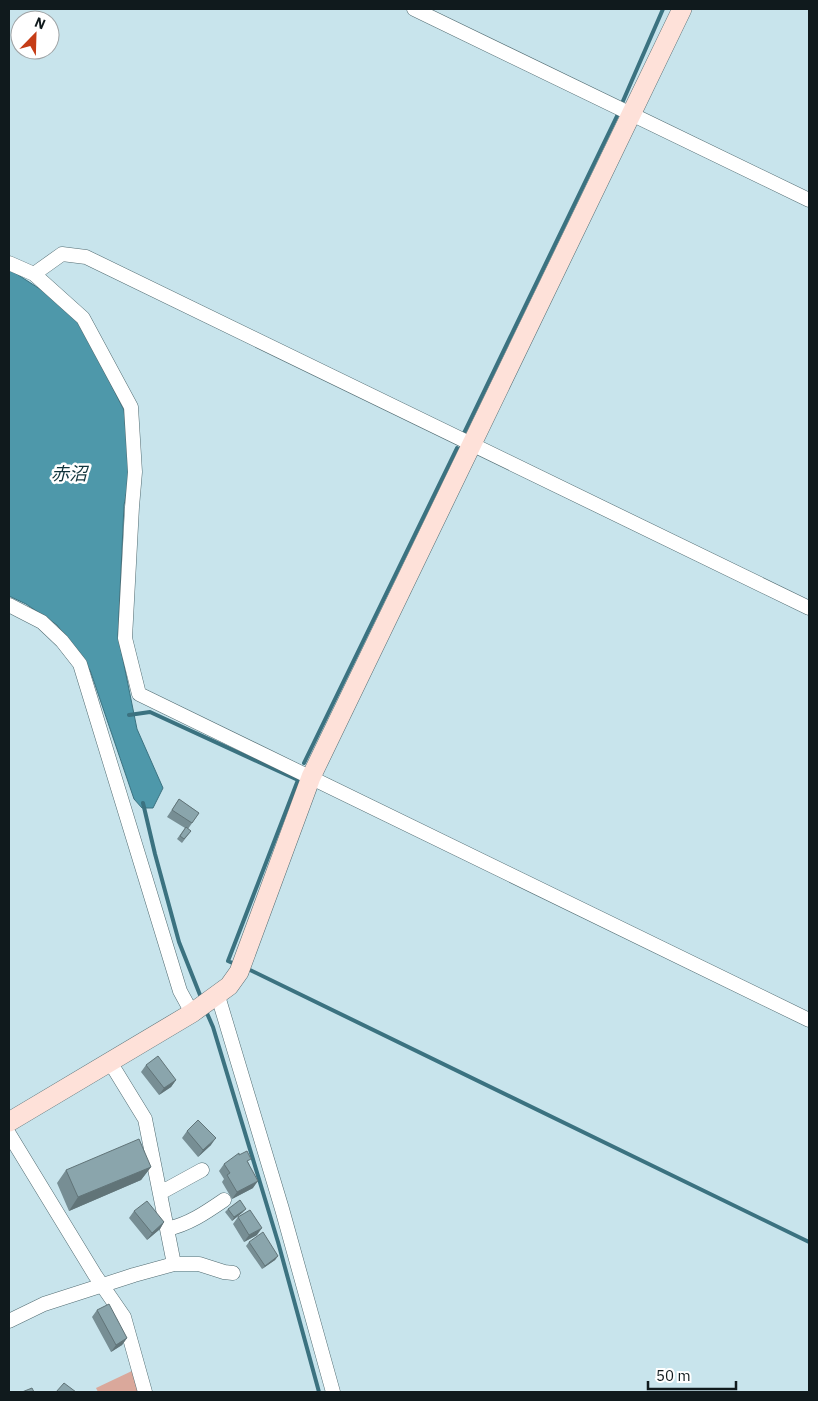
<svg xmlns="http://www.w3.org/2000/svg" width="818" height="1401" font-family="'IBM Plex Sans','Noto Sans JP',sans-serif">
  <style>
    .green { fill: #daa89b }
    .water { fill: #4e98aa; stroke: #3b7280 }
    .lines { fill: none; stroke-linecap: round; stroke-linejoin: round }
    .stream { stroke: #3b7280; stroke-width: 4 }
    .street-casing { stroke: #526c72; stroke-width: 15 }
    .secondary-casing { stroke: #526c72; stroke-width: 20 }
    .street { stroke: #fff; stroke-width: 14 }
    .secondary { stroke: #fee1d9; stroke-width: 19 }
    .wall { fill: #778e94 }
    .shaded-wall { fill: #617478 }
    .building { fill: #8aa5ac; stroke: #617478 }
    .labels { text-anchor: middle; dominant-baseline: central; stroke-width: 5; stroke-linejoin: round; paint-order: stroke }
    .water-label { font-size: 18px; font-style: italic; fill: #11353d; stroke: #fff }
  </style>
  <rect width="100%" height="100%" fill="#c8e4ec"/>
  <path class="green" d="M134,1370L140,1392H98L96,1388Z"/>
  <path class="water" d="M9,269L43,291L78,320L124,410L130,477L124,505L118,635L137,729L163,788L153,808H142L134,799L90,670L57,625L26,604L9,596Z"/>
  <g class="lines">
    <path class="stream" d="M623,101L663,9
      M464,433L617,116
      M129,715L150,712L298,780L228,961L237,965
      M304,763L457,448
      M143,803L155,854L179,942L202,1000
      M246,968L809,1242
      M206,1011L213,1027L278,1242L319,1392"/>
    <g class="street-casing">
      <path id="street" d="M414,9L809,200
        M9,263L34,274L83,318L131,407L135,472L132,507L125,638L139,694L809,1020
        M34,274L62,254L86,257L809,608
        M9,605L42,622L62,641L80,664L180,991L192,1013
        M218,996L282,1209L333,1392
        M110,1062L145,1119L174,1264H199L224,1272L233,1273
        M9,1134L95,1275L124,1317L145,1392
        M160,1193L202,1170
        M167,1229C189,1224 205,1213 224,1200
        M9,1321L44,1304L134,1275L174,1264"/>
    </g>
    <g class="secondary-casing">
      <path id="secondary" d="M9,1122L192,1013L229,986L239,972L311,777L682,9"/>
    </g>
    <use href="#street" class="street"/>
    <use href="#secondary" class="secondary"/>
  </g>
  <path class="wall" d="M179,799L199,813L188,829L191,831L182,843L177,839L185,828L167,817Z
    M146,1065L176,1080L171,1087L159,1095L141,1072Z
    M187,1131L211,1145L198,1157L182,1138Z
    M239,1155L249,1163L253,1188L232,1199L222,1182L224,1179L219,1171L224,1164Z
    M151,1167L141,1180L69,1211L57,1183L66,1170Z
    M228,1209L243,1212L232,1221L225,1212Z
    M134,1211L164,1222L160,1229L147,1240L129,1218Z
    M238,1217L257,1235L244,1242L233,1224Z
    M249,1242L278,1256L275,1260L262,1269L246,1246Z
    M97,1310L127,1338L122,1345L111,1352L92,1317Z"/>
  <path class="shaded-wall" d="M176,1080L171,1087L159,1095L164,1088Z
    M216,1138L211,1145L198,1157L203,1150Z
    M151,1167L141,1180L69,1211L78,1197Z
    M258,1181L253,1188L232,1199L237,1192Z
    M246,1209L243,1212L232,1221L234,1217Z
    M164,1222L160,1229L147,1240L152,1233Z
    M262,1228L257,1235L244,1242L249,1235Z
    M278,1256L275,1260L262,1269L265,1266Z
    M127,1338L122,1345L111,1352L116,1345Z"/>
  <path class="building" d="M179,799L199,813L192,823L172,810Z
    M186,827L191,831L184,839L180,836Z
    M158,1056L176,1080L164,1088L146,1065Z
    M198,1120L216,1138L203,1150L187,1131Z
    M139,1139L151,1167L78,1197L66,1170Z
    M247,1151L251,1159L247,1161L258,1181L237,1192L227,1175L230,1173L224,1164L239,1153V1155Z
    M240,1200L246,1209L234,1217L228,1209Z
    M147,1201L164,1222L152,1233L134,1211Z
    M250,1210L262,1228L249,1235L238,1217Z
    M263,1232L278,1256L265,1266L249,1242Z
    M109,1304L127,1338L116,1345L97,1310Z
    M64,1383L76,1392H56Z
    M32,1388L34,1392H22Z"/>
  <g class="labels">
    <g class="water-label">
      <text x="69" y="473">赤沼</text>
    </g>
  </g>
  <rect width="818" height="1401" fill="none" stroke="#101a1d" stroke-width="20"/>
  <g transform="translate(35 35) rotate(23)"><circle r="24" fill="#ffffff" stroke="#9fa3a5"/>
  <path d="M0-4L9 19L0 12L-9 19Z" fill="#c53c16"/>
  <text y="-8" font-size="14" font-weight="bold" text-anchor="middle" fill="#101a1d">N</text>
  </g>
  <path d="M648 1381v8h88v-8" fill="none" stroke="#101a1d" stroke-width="2.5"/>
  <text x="656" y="1381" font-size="15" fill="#101a1d" stroke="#ffffff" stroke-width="4" paint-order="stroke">50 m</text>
</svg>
